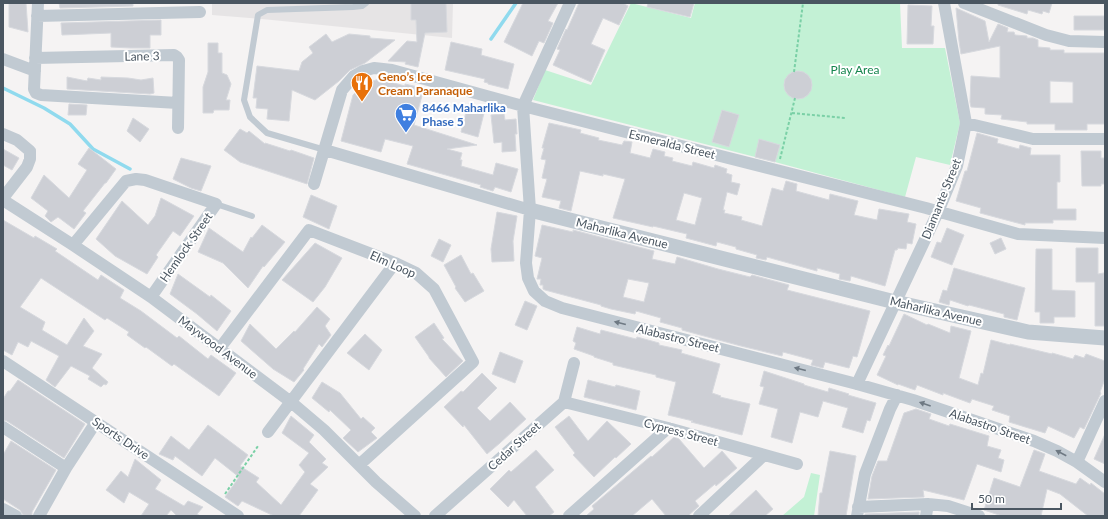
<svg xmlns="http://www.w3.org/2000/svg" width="1108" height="519" font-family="Lato,sans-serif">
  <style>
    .education { fill: #e6e4e5 }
    .green { fill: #c3f1d5 }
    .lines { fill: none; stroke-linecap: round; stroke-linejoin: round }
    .stream { stroke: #90daee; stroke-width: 3.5 }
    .building { fill: #cdcfd5; stroke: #d7d9de; fill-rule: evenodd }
    .path { stroke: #7ad0a6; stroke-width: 2; stroke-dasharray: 3 2; stroke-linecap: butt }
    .service { stroke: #c1cad2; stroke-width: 6 }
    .minor { stroke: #c1cad2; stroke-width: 12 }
    .tertiary { stroke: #c1cad2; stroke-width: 15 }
    .oneway { fill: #6e7983 }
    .labels { text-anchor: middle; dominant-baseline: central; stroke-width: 4; stroke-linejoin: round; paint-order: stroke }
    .street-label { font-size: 12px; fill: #4a5661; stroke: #fff }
    .park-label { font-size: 12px; fill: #17864f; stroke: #fff }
    .food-label { font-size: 12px; font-weight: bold; fill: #c56008; stroke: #fff; text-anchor: start }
    .shop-label { font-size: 12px; font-weight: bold; fill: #366cbe; stroke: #fff; text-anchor: start }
  </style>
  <rect width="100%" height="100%" fill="#f5f3f3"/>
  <path class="education" d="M212,3H453L452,38L262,19L212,15Z"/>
  <path class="green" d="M631,3L691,18L695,3H900L902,48H945L960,123L950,165L916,157L905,197L775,162L533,100L545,70L591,85Z
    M811,473L820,475L814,516H782L804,497Z"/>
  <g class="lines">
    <path class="stream" d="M491,39L516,3
      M3,88L44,108L70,124L93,149L130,169"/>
  </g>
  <path class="building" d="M9,3H26L28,32L9,27Z
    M59,3H133V6L60,8Z
    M411,3H446L447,32L425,33L418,67L405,64L406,62L388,61L407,41L417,42L416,20H411Z
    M523,3H558L548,21L553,23L544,43L539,41L532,56L504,42Z
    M579,3H623L628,6L619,25L603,18L591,44L605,50L591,82L553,65L560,50L557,49L566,29L567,30Z
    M648,3H694L690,17L647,7Z
    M998,3H1052L1049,13L1043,11L1042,14L1028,10L1027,14L998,5Z
    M908,5L932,6L931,26H934L933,44H907Z
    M956,8L985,21L989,42L998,24L1008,28L1007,32H1014L1015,35L1027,36V38H1033L1038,40V47L1050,48V50H1064V53H1105V124H1087V130H1055V124H1027V122L1001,119L1002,115L985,114V108L971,107L970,102L971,76L1000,78V46L961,54L959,41ZM1050,81L1073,82V103H1050Z
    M1074,16H1105V30H1074Z
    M161,20V35H150V48H131L111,47V33L62,35L61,23Z
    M326,34L332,42L349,34L370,36V38L395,40L365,63L350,70L339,81L315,100L292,90L289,121L267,119L268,109L256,108L257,98H253L257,66L299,71L302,62L313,53L309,47Z
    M451,42L482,49L481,55L514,64L508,89L488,84V83L484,82L485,79L445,70Z
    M208,43H218V53H222V73L227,75L231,84L226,100H230L229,110H214L213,113H203V87L208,72Z
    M784 85a14 14 0 1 1 28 0a14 14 0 1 1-28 0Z
    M67,77L87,81L88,78L101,80V77L128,78L141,80L153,78L154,93L150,94L67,89Z
    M379,79L405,86V84L418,87L417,91L423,92L414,125L477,145L447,149L462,153L460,160H462L461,166L493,175L496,163L518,169L511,192L495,187L493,191L480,187L481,185L407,164L413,146L385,139L381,152L341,141L353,95L364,84Z
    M69,104L87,105L86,115H68Z
    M468,104L485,109L478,137L461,132Z
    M722,110L739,115L729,147L712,142Z
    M504,114L505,120L516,119L517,134H515L516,151L502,152V142L494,143L491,115Z
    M133,118L149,129L140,142L127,131Z
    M549,123L581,130L580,133L599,138L598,140L622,145L624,141L632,142L630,153L650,158L653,149L665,152L664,156L673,158L672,161L692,166L693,162L714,168L715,165L727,169L726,173L732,175L731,182L740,184L737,195L727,192L723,210H725L724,213L742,217L741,220L762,226L772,188L783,191L786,181L797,184L796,191L829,200L830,194L858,201L854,215L877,220L879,209L909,214L907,222L916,224L912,244L907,243L906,249L898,248L897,250H895L885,286L851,276L850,281L839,279L840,274L817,268V271L767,257L766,260L756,258L757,255L736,249V247L717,242L716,246L686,238L687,234L653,226V227L613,218L625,179L603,174V176L580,171L571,211L559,208L561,201L542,197L547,179L542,178L546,160L541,159L544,148H542ZM684,193L702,198L695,225L676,220Z
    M240,129L247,133L249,131L265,144V143L290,151L291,150L314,158L307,184L240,162L224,150Z
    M977,133L998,139L997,143L1019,149L1020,145L1031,148L1030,155H1060V182H1057V209H1076V220H1053V223H1025V225L980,213L981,208L956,201L965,171H967Z
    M759,139L780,145L775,162L755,157Z
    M89,148L116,169L106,183H105L83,211L86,213L74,229L58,217L51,222L45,216L48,211L31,198L44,175L69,198L87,170L78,164Z
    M3,149L19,158L12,170L3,165Z
    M1081,151H1101V158H1105V184H1101V186H1082Z
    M181,158L211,166L201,191L191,188L173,179Z
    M311,195L337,206L329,229L303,217Z
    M161,198L194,216L180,236L173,231L156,255L158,257L147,274L115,256L96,239L122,201L148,225L155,216Z
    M497,212L517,216L513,241L514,261L492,262L491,249Z
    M3,220L34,238L35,236L57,249L55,251L98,280L101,275L124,290L120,298L141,311L177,338L179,336L208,359L211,355L236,373L219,396L174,364L172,366L146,347L145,348L127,335L129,332L107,318L105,320L41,278L20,307L45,322L42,330L67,345L84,318L94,331L83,346L102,354L92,368L108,382L106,385L104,384L101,387L88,379L90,376L71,366L55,387L46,380L59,356L31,341L28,347L18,342L12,355L3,350Z
    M262,225L285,242L264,267L263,266L248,288L223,263L198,252L209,228L243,252L251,237L252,238Z
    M542,225L573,232V230L654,251L652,259L675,264L677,257L718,269L750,277L752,275L789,285L787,290L870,311L857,357L853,356L849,368L825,362L823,368L811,365L813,360L783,352L782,356L741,346L682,330V328L660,322L661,318L636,311L635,314L611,309L601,306V305L545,290L543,289V285H540L541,279H537L542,258L535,256ZM628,279L649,283L644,302L623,297Z
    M947,228L964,235L952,265L931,257L937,242L941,243Z
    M1001,238L1006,249L995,254L990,243Z
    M439,239L451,245L443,262L431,256Z
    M315,243L342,258L325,287L313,302L282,280Z
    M1076,248H1098V274L1104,273L1105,326H1095V282H1076Z
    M1036,249H1052V290L1075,291V317H1054V323H1040V312H1035Z
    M461,255L471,274L473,273L484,291L465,302L455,288L456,287L444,265Z
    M954,268L1025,288L1017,320L1004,317V314L969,305L968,306L950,300L949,305L939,302L943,290L947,291Z
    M178,274L210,297L211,295L231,311L217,331L197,314L170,294Z
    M525,301L537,306L527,330L515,325Z
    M317,307L330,319L325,326L331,335L322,347L319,344L303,369L304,370L294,382L273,369L241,341L250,324L276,349L294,331L295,332Z
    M904,314L927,325L928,324L950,333L951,326L971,331L959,378L978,385L981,373L983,374L991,340L1010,345V344L1052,354V353L1073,359L1075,355L1084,358L1086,354L1105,361V379L1100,392L1101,393L1084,429L1080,427L1074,438L1048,426L1045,433L1009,422L1010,416L992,410L994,406L972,399L970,403L943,393V395L917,385L915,390L898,384V385L877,375L886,356L883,355L888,345L889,346Z
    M434,323L444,338L442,339L463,361L446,377L429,358V357L415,337Z
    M577,327L600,334L601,330L636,339L637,337L659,343V345L682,350L681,353L720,364L712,393L721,396L720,397L750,404L742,435L691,422L693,421L668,415L676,382L656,377V375L613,365V363L594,357V356L574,349L576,343L573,341Z
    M365,334L382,350L369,370L347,353Z
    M500,352L523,361L515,383L492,374Z
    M764,371L804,384V385L828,392L829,388L849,394L848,395L876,403L870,421L867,420L863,433L842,427L848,408L823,401L818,417L800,412L792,443L771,437L778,409L759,404L764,387L760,386Z
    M482,373L497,388L477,408L490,421L510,402L526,419L500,443L487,454L464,425L463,427L444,407L461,391L463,392Z
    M18,380L85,424L64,458L7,421L3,420V399L8,391H10Z
    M588,380L615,387L616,385L640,391L636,410L584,397Z
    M322,382L340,393L361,419L363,417L375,428L371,432L377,438L358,452L343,438L351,430L330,410L329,412L312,398Z
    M916,409L931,414L929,419L949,426L950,424L989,436L987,446L1001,450L998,458L1004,460L1001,472L977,464L964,500L923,490L924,497L868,499L872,476L878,461H887L904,413Z
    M291,416L314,435L309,442L326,459L322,463L328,467L310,484L318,490L299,516H274L242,501L238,506L225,497L239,477L215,458L202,476L175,456L173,460L159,454L171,436L189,450L208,425L248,455L240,466L259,478L256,482L281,505L305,472L299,465L309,453L282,433Z
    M569,416L588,441L607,421L631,444L616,458L615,457L594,477L573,455L575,453L555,427Z
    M1105,434V464L1094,459Z
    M674,437L679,439L704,468L722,451L737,468L716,486L715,484L695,501L699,506L688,516H666L652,499L632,516H586L594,509L592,506L651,456L652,457Z
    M11,441L56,470L32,512V516L23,515L20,510L3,499V455Z
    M536,450L554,470L535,487L554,512L549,516H527L514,500L508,507L490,489L509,470L511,472Z
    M1034,450L1045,454L1039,471L1076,484L1080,478L1090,485L1091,483L1105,494V516H1088L1060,494L1047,489L1041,516H1002L984,510L994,478L1020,487Z
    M830,451L856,456L846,516H818L820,493H822Z
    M135,459L161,480L155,489L184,506L188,501L203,507L197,514L200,516H177L171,510L166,516H141L149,504L129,492L124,503L106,490L121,471L128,477Z
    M756,490L773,509L765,516H728Z
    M919,512V516H865V514Z"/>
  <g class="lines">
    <path class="path" d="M794,72L803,3
      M792,113L845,118
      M780,159L795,98
      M225,494L258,446"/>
    <path class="service" d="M325,150L267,133L250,117L244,100L258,15L267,10L353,7L362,6L366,3
      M216,204L252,216"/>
    <path class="minor" d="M38,3L34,89L36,93L41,95L178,103
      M570,3L523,106L530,210L526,263L528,278L534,291L545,301L562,308L857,384L913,400L1034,441L1057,451L1077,462L1105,482
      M964,3L1046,35L1069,41L1105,42
      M37,16L200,12
      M35,58L174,55L177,57L179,60L178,128
      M3,59L35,71
      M966,123L1033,139H1105
      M3,134L17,140L30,151V159L27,167L3,198
      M325,150L530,210
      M314,184L342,90L354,76L363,71L374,68L392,70L523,106L926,208L1018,234L1105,238
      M3,200L73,245L151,297L291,402L324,430L376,482L415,516
      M73,245L126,181L136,179L145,180L216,204L151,297
      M220,348L309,230L395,263L416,273L434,289L473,362L359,465
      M3,361L238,516
      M857,384L938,212L957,166L966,123L944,3
      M564,402L668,428L797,464
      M3,427L66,468
      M268,432L395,263
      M1077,462L1105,401
      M858,507L928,504L948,506L979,516
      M3,509L16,516
      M39,516L66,468L96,422
      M435,516L564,402L574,363
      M569,516L668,428
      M699,516L764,455
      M857,516L865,474L890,409L897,395
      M926,516L928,504"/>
    <path class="tertiary" d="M530,210L895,302L1028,332L1105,338"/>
  </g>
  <defs><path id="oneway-solid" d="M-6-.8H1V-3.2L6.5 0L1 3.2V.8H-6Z"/></defs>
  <g class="oneway">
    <use href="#oneway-solid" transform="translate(620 323) rotate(-166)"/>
    <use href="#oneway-solid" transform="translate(800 369) rotate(-166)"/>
    <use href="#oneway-solid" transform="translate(925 404) rotate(-161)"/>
    <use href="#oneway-solid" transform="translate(1061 453) rotate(-152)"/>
  </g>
  <defs>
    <g id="restaurant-pin" transform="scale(1.15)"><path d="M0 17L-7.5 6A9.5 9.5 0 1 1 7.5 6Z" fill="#e8710a" stroke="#fff"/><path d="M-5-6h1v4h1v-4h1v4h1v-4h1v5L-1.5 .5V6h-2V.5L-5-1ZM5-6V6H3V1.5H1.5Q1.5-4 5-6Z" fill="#fff"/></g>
    <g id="supermarket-pin" transform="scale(1.15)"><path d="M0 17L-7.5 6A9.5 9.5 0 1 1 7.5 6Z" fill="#3f7fe0" stroke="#fff"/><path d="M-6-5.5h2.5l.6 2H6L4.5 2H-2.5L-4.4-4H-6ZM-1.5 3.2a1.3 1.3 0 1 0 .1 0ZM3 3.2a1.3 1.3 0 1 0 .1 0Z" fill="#fff"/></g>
  </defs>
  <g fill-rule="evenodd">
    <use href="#restaurant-pin" x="362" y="83"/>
    <use href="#supermarket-pin" x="406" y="114"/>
  </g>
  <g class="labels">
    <g class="street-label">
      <text transform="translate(142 56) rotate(-1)">Lane 3</text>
      <text transform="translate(672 144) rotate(14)">Esmeralda Street</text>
      <text transform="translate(941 199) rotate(-68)">Diamante Street</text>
      <text transform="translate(622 233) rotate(14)">Maharlika Avenue</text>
      <text transform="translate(186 247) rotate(-55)">Hemlock Street</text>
      <text transform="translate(393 264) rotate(24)">Elm Loop</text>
      <text transform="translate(936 311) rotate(13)">Maharlika Avenue</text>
      <text transform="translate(678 338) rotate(14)">Alabastro Street</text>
      <text transform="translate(218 347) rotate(37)">Maywood Avenue</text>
      <text transform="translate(990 426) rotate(19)">Alabastro Street</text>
      <text transform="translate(681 432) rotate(15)">Cypress Street</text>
      <text transform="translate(121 438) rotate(34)">Sports Drive</text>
      <text transform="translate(514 446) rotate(-42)">Cedar Street</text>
    </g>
    <g class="park-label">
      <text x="855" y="69">Play Area</text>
    </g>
    <g class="food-label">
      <text x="378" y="76">Geno’s Ice<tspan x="378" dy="14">Cream Paranaque</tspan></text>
    </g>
    <g class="shop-label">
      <text x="422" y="107">8466 Maharlika<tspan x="422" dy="14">Phase 5</tspan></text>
    </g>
  </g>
  <rect width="1108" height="519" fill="none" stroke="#4a5661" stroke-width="8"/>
  <path d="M972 503v6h89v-6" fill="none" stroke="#4a5661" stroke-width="2"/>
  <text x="978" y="503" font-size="12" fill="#4a5661" stroke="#ffffff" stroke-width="3" paint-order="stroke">50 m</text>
</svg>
